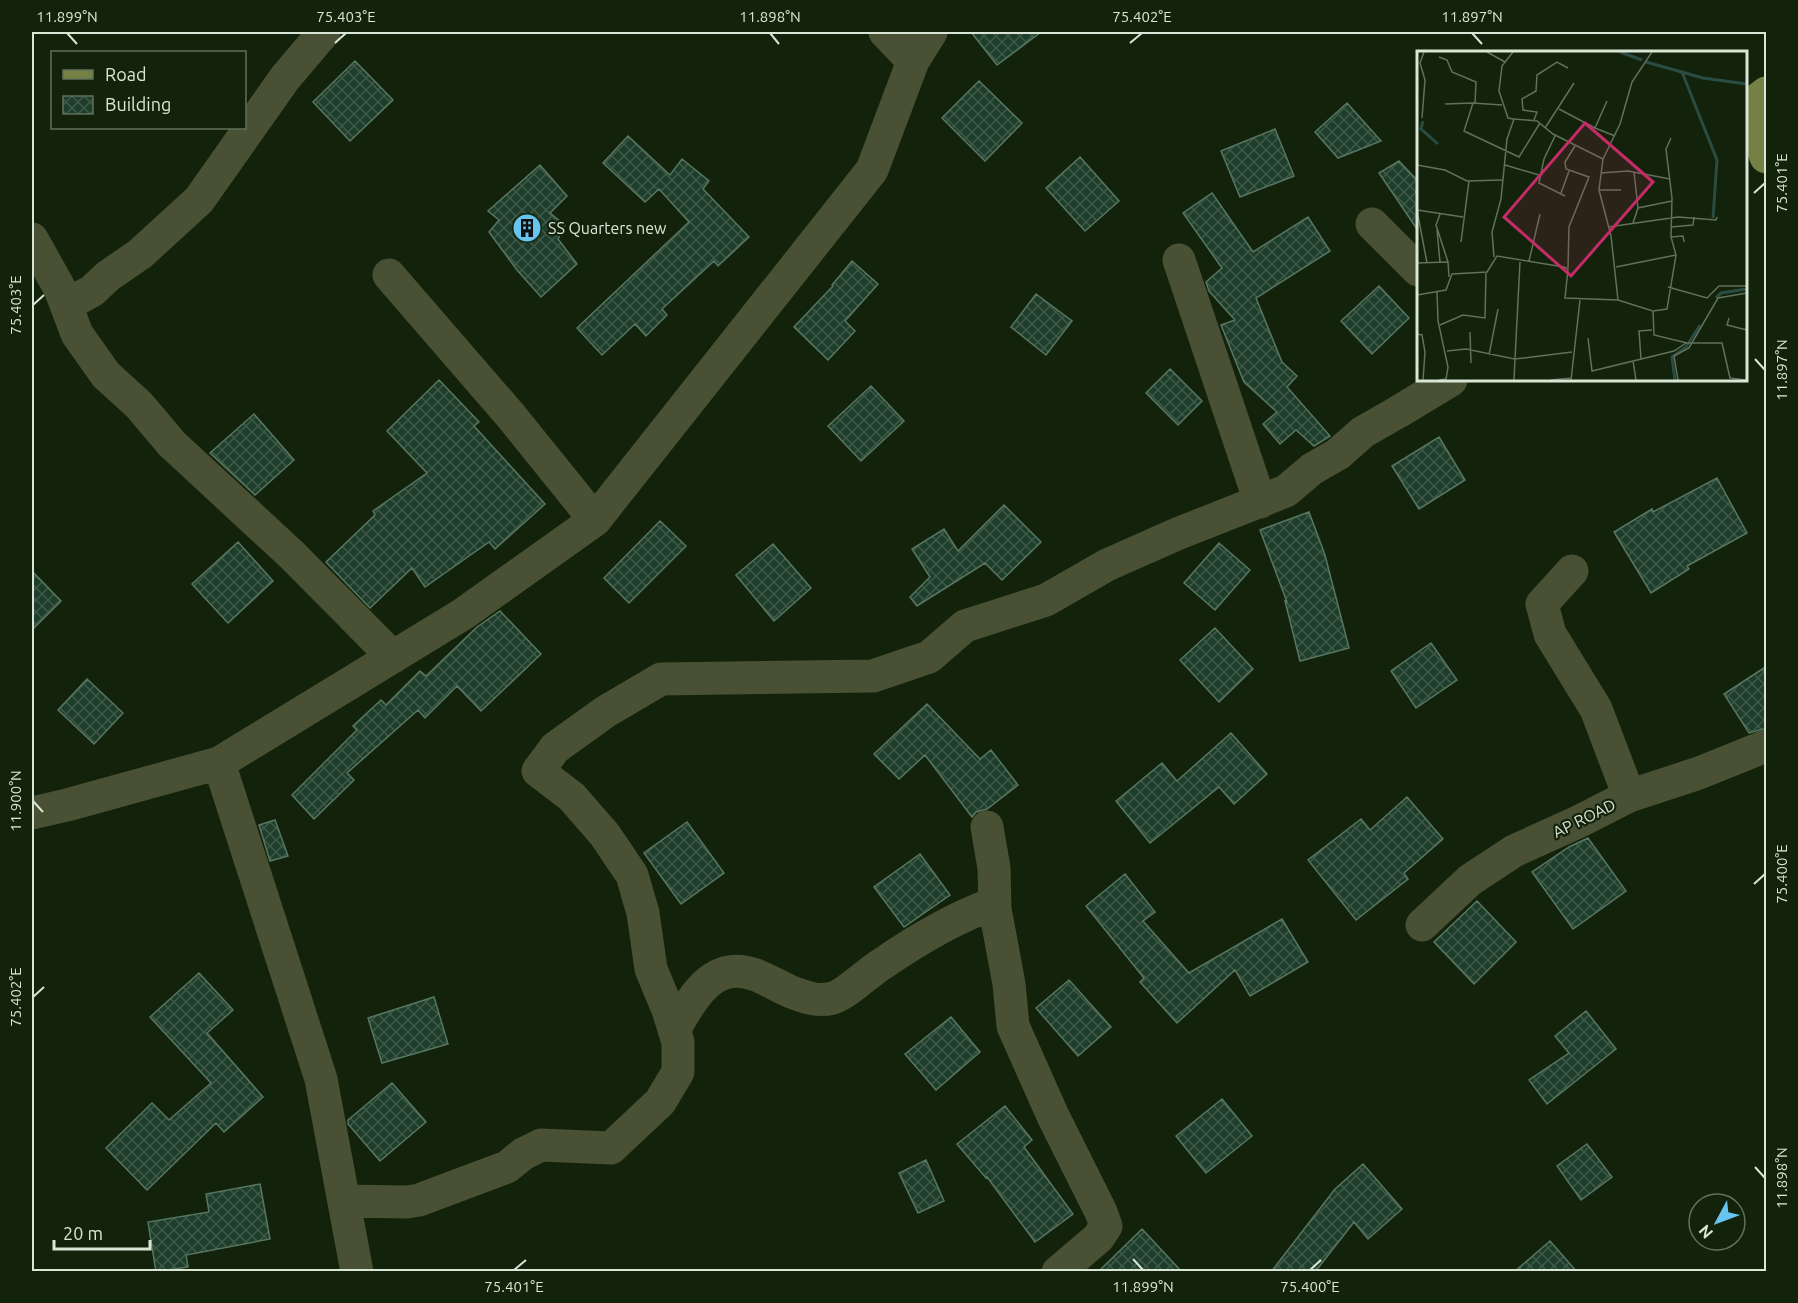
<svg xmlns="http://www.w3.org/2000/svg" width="1798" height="1303" font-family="Ubuntu,sans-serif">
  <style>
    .building { fill: url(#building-cross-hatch); stroke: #587762; stroke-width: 1.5 }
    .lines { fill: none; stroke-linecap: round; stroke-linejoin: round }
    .minor { stroke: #495033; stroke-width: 33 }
    .major { stroke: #758144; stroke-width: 33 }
    .ticks { fill: none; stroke: #d9e5d5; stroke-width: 2 }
    .labels { text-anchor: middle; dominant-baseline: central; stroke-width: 4.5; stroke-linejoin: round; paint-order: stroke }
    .poi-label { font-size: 16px; fill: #d9e5d5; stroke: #12220b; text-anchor: start }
    .street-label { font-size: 16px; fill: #d9e5d5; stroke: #12220b }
    .inset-river { fill: none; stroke: #2b4c43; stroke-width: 3 }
    .inset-road { fill: none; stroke: #62705c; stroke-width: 1.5 }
    .view { fill: #c42c67; fill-opacity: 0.15; stroke: #c42c67; stroke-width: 3 }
    .inset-edge { fill: none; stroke: #d9e5d5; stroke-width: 3 }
    .neatline { fill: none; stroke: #d9e5d5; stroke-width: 2 }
    .ticks-label { font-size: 15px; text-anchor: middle; fill: #d9e5d5 }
  </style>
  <defs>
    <pattern id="building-cross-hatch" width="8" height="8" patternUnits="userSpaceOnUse" patternTransform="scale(1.5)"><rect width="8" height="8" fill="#1f3d2b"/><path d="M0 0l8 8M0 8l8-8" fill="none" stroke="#3f5949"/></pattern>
  </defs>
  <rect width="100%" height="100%" fill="#12220b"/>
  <path class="building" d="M971,32H1041L997,65Z
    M355,61L393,100L350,141L313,102Z
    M979,81L1022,123L985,161L942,118Z
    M1347,103L1381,141L1338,158L1315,132Z
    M1275,129L1294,176L1240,197L1221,151Z
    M628,136L670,175L682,159L709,181L703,189L749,237L718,266L714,261L662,309L667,315L646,336L635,324L602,355L577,328L689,222L659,189L645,202L603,163Z
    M1080,157L1119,201L1085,231L1046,188Z
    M1399,161L1419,182V232L1379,173Z
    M540,165L567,196L550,213L565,225L558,239L577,264L541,297L517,270L489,232L499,220L488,211Z
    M1212,193L1253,252L1308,217L1330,251L1256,298L1282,362L1297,376L1287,387L1330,436L1314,446L1296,430L1280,444L1263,424L1277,412L1244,382L1221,325L1235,320L1209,291L1206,282L1222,268L1183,213Z
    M852,261L878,284L845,321L855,331L828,360L794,327L833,286L832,285Z
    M1379,286L1409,318L1372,354L1341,321Z
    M1036,294L1072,321L1046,355L1011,327Z
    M1170,369L1202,401L1178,425L1146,393Z
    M439,380L479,422L474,426L545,504L495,549L489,542L425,587L412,568L370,608L326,562L375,515L373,511L427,473L387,431Z
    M871,386L904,421L861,461L828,426Z
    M254,414L294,460L255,495L210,453Z
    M1439,437L1465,480L1419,509L1392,466Z
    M1717,478L1747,533L1687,566L1689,569L1651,593L1614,532L1652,509L1653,512Z
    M1004,505L1041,542L1002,580L985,563L917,606L910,597L930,577L912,549L944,529L958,551Z
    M1309,512L1325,555L1349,648L1300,661L1285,601L1287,602L1260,530Z
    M660,521L686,546L629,603L604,578Z
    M238,542L273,581L228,623L192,584Z
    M1219,543L1250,570L1215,610L1184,583Z
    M773,544L811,588L774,621L736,575Z
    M32,571L61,601L32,630Z
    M500,611L541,654L481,711L457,686L425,718L418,710L347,773L354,780L314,819L292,795L357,730L353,726L381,700L386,705L420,671L426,676L477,627Z
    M1215,628L1253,669L1219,702L1180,660Z
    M1431,643L1457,680L1416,708L1391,671Z
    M1767,666V728L1749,733L1724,694Z
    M87,679L123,713L94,744L58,710Z
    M927,704L980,759L991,750L1018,785L987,809L976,812L972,817L925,755L899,779L874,754Z
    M1231,733L1267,774L1234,804L1219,787L1150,843L1116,801L1162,763L1177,781Z
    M1407,797L1443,839L1404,873L1408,879L1356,920L1308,860L1361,819L1370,830Z
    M275,820L288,856L270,861L259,825Z
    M687,822L724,873L681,904L644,853Z
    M1588,838L1626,891L1573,929L1532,872L1569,847Z
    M920,854L950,895L904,927L874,887Z
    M1125,874L1155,912L1143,921L1189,973L1282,919L1308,962L1250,996L1235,970L1177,1023L1140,982L1144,978L1086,906Z
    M1477,901L1516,942L1474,984L1434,942Z
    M199,973L233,1010L207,1033L263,1097L224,1132L216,1123L147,1190L106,1148L152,1103L169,1120L211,1083L150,1017Z
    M1069,980L1111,1027L1078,1056L1036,1008Z
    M434,997L448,1044L382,1063L368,1018Z
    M1586,1011L1616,1049L1547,1104L1529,1080L1569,1053L1555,1036Z
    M951,1017L980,1052L936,1090L905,1054Z
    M392,1083L426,1122L380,1161L348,1124V1120Z
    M1222,1099L1252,1136L1206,1173L1176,1136Z
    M1005,1106L1032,1140L1024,1147L1073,1214L1035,1242L987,1177L986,1178L957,1144Z
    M1587,1144L1612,1177L1581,1200L1557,1166Z
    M926,1160L944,1201L918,1213L899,1173Z
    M1363,1164L1402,1209L1368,1239L1354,1222L1315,1272H1271L1335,1189Z
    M260,1184L270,1239L186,1255L188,1267L156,1272L148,1222L209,1212L206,1194Z
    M1142,1229L1182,1272H1098Z
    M1550,1241L1577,1272H1514Z"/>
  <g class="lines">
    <path class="minor" d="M885,32L913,61
      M1372,224L1418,270
      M32,239L60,289L77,334L106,375L139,405L172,444L292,555L393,657
      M1179,260L1260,502
      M389,275L511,416L595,520
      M66,305L92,291L108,276L140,254L199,200L285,78L324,32
      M1572,571L1542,604L1550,634L1596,709L1629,796
      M32,813L67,805L219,763
      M987,827L994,868L995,909L1009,984L1013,1026L1053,1116L1101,1212L1106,1226L1098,1238L1058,1272
      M1422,925L1470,880L1514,851L1578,822L1629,796L1699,773L1766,746
      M674,1030C693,998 712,959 756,975C769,980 781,988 794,993C808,998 818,1002 833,998C845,995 870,971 882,964C918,939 954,918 995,903
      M344,1201L407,1202L419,1200L507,1167L523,1154L541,1145L611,1148L660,1102L678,1072V1042L668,1010L651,969L643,913L632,875L605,835L572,797L538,771L555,748L605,712L661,679L873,676L929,657L965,626L1046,600L1107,565L1177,534L1286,491L1312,469L1338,454L1363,432L1398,412L1451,380
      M357,1272L321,1079L219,763L463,614L595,520L872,170L913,61L931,32"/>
    <path class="major" d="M1766,93L1753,103L1759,137L1766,157"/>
  </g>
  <path class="ticks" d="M67,33L77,44M770,33L779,44M1472,33L1482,44M335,43L346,33M1130,43L1142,33M1754,193L1765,183M33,305L44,295M1755,359L1765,370M33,801L43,812M1754,884L1765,874M33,997L44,987M1755,1167L1765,1178M1133,1259L1143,1270M514,1270L526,1260M1310,1270L1321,1260"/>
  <defs>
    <g id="building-disc" transform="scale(1.5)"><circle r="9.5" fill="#66c4ef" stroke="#12220b"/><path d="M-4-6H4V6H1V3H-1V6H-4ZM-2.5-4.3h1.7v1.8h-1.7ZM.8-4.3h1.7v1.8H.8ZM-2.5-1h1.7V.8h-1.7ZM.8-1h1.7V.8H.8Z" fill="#111"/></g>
  </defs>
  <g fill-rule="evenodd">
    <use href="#building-disc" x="527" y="228"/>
  </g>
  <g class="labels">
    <g class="poi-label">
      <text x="548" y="228">SS Quarters new</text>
    </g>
    <g class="street-label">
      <text transform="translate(1584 818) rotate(-26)">AP ROAD</text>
    </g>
  </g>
  <g transform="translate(1417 51)">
    <rect width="330" height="330" fill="#12220b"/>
    <path class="inset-river" d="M203,1L225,9M229,11L286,27L330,33M265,21L300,109L296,167M6,70L4,78L21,93M299,247L304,242L330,238M258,329L255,306L269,296L283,274"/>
    <path class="inset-road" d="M70,1L88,11M96,1L85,15L82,40L91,67L97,68M22,6L30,9L35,21L59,31L58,52M190,50L178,77L198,85M28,53L56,52M85,54L56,52L47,80L102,106L123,72M142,58L178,77M5,67L8,29L3,12L7,1M117,69L120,61L106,59L105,48L119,40L120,24L140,11L151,17M128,77L157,32M138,85L127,108L122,132L148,145M186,108L203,73L215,31L235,1M0,114L28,119L50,130L85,129M88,114L122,124M217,121L221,157M184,122L211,120L253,128M182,139H204M144,142L152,120M0,159L10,212M0,159L46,166M23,163L19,174L31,211M216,172L221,157L255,150M191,176L261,166L299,169L300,166M254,176L276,174L277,166M20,179L23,211M254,186L266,185L267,191M44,191L52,130M77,206L75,181L84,148L90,88L97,68L120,70L136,83L186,108L182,139L194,185L201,249M112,210L123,163M103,211L98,308L155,301M0,212L31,211L32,226M199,216L259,204M151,217L152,176L172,126L149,118L148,111L158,95M251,236L290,247L302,235H330M20,241L21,270L31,316L29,328L22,329M0,244L29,239L35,223L70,221L80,205L147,216L151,218L148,247L201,249L236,260L237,284L270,292H305L313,327L329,329M236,260L250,258L259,204L254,186L255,147L249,98L254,87M312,267L310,274L330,279M23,274L46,264L68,267L69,221M53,281L54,312M0,283L5,284L8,301L6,329M171,287L175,320L257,300L269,292M30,300L49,298L98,308L97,329M72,304L81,258M224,308L222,280L235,279M216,310L219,329M134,329L155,327M154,329L163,249M261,329L257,305L272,297L301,247L330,242"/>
    <path class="view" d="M168,72L236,131L154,225L87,166Z"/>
    <rect width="330" height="330" class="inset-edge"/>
  </g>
  <rect width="1798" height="1303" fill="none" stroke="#12220b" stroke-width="66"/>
  <rect x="51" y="51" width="195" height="78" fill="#12220b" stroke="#62705c" stroke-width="1.5"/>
  <rect x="63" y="70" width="30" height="9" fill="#758144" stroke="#62705c" stroke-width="1.5"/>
  <text x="105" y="81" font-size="18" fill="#d9e5d5">Road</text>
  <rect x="63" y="96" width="30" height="18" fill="url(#building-cross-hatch)" stroke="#62705c" stroke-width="1.5"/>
  <text x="105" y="111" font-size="18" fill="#d9e5d5">Building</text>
  <g transform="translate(1717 1222) rotate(229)"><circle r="28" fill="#12220b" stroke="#62705c" stroke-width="1.5"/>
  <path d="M0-4.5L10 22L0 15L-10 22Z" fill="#66c4ef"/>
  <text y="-9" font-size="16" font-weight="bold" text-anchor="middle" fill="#d9e5d5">N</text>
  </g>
  <path d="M54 1240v9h96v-9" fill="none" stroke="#d9e5d5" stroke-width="3"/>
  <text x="63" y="1240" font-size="18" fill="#d9e5d5" stroke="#12220b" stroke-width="4.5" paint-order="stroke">20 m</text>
  <rect x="33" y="33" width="1732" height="1237" class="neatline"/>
  <g class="ticks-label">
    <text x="67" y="22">11.899°N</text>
    <text x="346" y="22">75.403°E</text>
    <text x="770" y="22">11.898°N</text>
    <text x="1142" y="22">75.402°E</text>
    <text x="1472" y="22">11.897°N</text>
    <text transform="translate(1782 183) rotate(-90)" y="5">75.401°E</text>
    <text transform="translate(16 305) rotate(-90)" y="5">75.403°E</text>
    <text transform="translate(1782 370) rotate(-90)" y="5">11.897°N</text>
    <text transform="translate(16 801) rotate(-90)" y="5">11.900°N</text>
    <text transform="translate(1782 874) rotate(-90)" y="5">75.400°E</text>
    <text transform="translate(16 997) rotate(-90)" y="5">75.402°E</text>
    <text transform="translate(1782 1178) rotate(-90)" y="5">11.898°N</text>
    <text x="514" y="1292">75.401°E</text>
    <text x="1143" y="1292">11.899°N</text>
    <text x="1310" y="1292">75.400°E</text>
  </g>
</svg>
